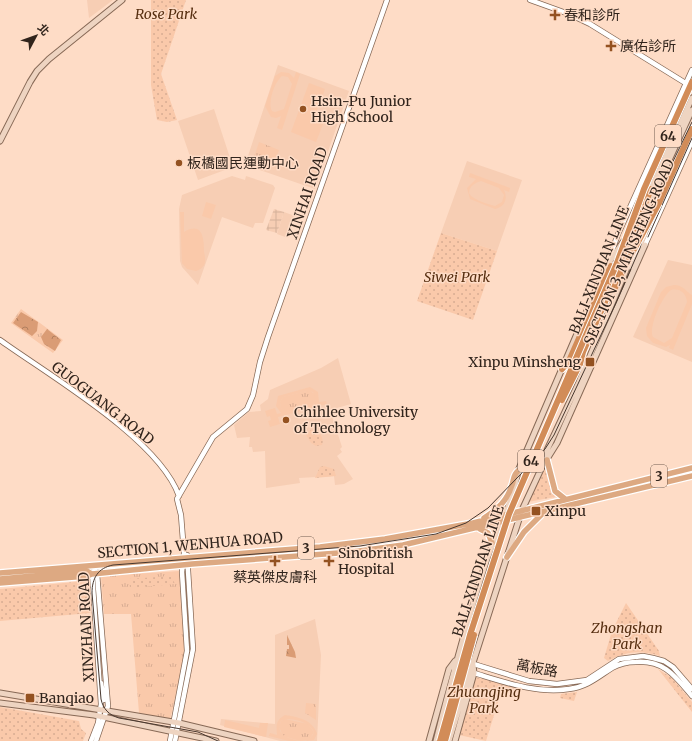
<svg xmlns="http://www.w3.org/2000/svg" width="692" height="741" font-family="Merriweather,'Noto Sans TC',serif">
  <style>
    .built { fill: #f7ceb4 }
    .industrial { fill: url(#industrial-grid) }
    .grass { fill: url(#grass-tufts) }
    .forest { fill: url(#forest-crowns) }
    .park { fill: url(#park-dots) }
    .pitch { fill: #fac9aa; fill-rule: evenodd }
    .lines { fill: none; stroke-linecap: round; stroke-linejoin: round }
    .tertiary-casing { stroke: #876956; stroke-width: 6 }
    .secondary-casing { stroke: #876956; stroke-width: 7 }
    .primary-casing { stroke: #fff; stroke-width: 8 }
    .trunk-casing { stroke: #fff; stroke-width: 8 }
    .tertiary { stroke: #fff; stroke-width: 4.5 }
    .secondary { stroke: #eed4c1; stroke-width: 5 }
    .primary { stroke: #dda982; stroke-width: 5.5 }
    .trunk { stroke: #d28c58; stroke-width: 6 }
    .rail { stroke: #48382f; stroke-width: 1 }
    .trunk-bridge-casing { stroke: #fff; stroke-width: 8; stroke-linecap: butt }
    .trunk-bridge { stroke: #d28c58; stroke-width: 6 }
    .poi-dot { fill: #945221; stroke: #fedcc6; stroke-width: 1.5 }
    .labels { text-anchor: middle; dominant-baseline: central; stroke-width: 3; stroke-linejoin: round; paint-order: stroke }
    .shield { fill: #fedcc6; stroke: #6e5b4f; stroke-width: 1 }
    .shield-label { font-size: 13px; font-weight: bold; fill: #31241c }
    .park-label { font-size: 14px; font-style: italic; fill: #562e10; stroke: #fedcc6 }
    .poi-label { font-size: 14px; fill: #31241c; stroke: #fedcc6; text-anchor: start }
    .street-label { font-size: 14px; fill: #31241c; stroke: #fedcc6 }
  </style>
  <defs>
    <pattern id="industrial-grid" width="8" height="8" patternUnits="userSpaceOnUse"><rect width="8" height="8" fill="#f7ceb4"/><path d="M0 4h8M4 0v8" fill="none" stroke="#d4b19a"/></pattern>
    <pattern id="grass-tufts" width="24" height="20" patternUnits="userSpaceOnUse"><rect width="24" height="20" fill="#fac9aa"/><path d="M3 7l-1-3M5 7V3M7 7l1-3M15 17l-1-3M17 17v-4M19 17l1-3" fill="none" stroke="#d7ac92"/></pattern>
    <pattern id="forest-crowns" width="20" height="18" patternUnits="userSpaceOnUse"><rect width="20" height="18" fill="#da9c75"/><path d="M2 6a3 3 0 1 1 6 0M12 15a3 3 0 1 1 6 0" fill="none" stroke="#b17f5f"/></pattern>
    <pattern id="park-dots" width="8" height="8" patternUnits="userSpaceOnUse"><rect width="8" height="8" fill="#fac9aa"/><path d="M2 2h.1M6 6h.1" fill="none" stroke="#d7ac92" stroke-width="1.8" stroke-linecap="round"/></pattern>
  </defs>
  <rect width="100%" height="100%" fill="#fedcc6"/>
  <path class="built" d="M87,0H113L89,18Z
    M278,65L349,91L315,189L245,165Z
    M214,109L233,167L198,180L178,121Z
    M467,161L522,180L497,251L441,233Z
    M232,176L245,180L246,176L273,185L275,188L263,223H255L253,228L222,217L198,285L182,267L180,261L179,209L182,195Z
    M284,212L295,216L288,238L277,234Z
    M668,260L692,265V362L633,337Z
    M338,358L351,404L330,410L342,447L340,449L342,452L337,456L353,479L344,484L335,485L334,476L299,478L300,483L266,488L265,451L253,452L252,447H249L250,437L237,438L234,425L249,412L261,411L260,405L268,399L270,390L321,368Z
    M315,619L321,655L317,741H280L220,725L221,719L275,724V635Z"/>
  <path class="industrial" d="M274,209L284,212L277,233L266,230Z"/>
  <path class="grass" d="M259,142L279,150L273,167L253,160Z
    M21,309L63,340L53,353L11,323Z
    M307,391H310L315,394L316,400L313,404L287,412L281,408L280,402L283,397Z
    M179,571L186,650L170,720L139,713L131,614H104L101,576Z
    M306,703L316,704V720L305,713Z
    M285,719L308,724L314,732L309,740L300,741L283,736L279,727L281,721Z"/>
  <path class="forest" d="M21,312L38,322L37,331L32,336L13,323Z
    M47,329L61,340L55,351L44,344L41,337Z
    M287,635L295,652L296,658L286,656L287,649H289V645H287Z"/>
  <path class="park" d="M151,0H186L161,74L177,120L167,122L157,120L151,85Z
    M441,233L497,251L473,320L417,301Z
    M311,430C318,430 325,437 322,445L316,446L311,443L306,435Z
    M547,460L555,497L528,502Z
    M324,466L334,469L336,476L315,478L320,467Z
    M171,576L175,584L130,588L129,579Z
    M85,581L88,583L92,610L90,613L0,621V589Z
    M626,603L659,651L660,656C641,650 626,651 608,661L604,658L612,631Z
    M658,669L672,678L692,702V712Z
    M476,677L515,688L499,699L486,741L459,735Z
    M577,692L574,701L560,698L561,694Z
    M0,707L79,721L81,729L86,733L83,741H0Z"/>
  <path class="pitch" d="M281,72L289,73L294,78L296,72L300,74L282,130L277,128L281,116L276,118L271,117L265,106L275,76ZM282,76L288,77L292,84L284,109L275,112L272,111C267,103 275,81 282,76Z
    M309,83L325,89L315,115L325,119L316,142L291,132Z
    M470,173L510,188L509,192L504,190C508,199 505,207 495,209L470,199L467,188L476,179L469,177ZM481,181L499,188L504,195L502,202L495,206C488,204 480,202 474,198C463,192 473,183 481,181Z
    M206,202L216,205L211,219L202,216Z
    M180,212H184V232C203,221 204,239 204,252C205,256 206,261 204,265C202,268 200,270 196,271L187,269L182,263Z
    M674,285C684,285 687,293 692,295V304L673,350L669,348L670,345L666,347L653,343L647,336L646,328L661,292L666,287ZM671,290C680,288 686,293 687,302L672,338L664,343L653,337C648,328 662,296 671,290Z
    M310,387L318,392L319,402L326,401L327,404L278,417L280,424L270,427L268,421L271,420L270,416L267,417L265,411L275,408L277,414L281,413L276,406L278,396ZM307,391L313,392L316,400L313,404L287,411L281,408L280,402L283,397Z
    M285,715C298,717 313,720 317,734L314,740L306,741L312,736L314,732C310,722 290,716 281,721C275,736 289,738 300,741H289L269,736L270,733L277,735C276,725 276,720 285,715Z
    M225,720L259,728L260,723H268L266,737L224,727Z"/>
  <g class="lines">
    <g class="tertiary-casing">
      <path id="tertiary" d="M530,0L569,14L590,24L687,84
        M645,245L692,141
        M607,265L618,234L692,70
        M0,340C50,376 159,439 179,496
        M93,565L97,574L108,706L96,741
        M464,661L529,681L557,684L587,680L619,659L643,656L653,658L664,661L673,667L692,689
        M474,673C504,682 537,694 569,689C587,687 598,677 612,668C619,664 628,662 636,662C664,660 675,676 692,696
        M101,683L104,700
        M91,741L98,723L101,704L92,572
        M170,741L187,651L182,572L184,553L181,515L177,499L213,437L247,409L253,395L260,362L268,337L387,0
        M175,741L193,649L187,555"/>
    </g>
    <g class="secondary-casing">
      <path id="secondary" d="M0,141L30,82L37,71L49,59L122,0
        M650,191L692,98
        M642,231L648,206L692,110
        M630,267L645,234
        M547,460V450L579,382L629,263
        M0,693L179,723L254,741
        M0,703L94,715L216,741
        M429,741L449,669L455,661
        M436,741C451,681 467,621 486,562C496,532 513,503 518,471L598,285L606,267L623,242
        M449,741L470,672L522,510L542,467L557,443L645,245
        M455,741L474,673L473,665"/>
    </g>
    <g class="primary-casing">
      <path id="primary" d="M547,460L555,491L565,499
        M484,518C498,509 507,501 512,485C514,480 513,475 518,471
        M480,529L488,533L492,543
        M507,557L524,532L544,512
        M0,573L320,547L385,539L473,523L692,468
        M0,579L87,571L92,574L192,564L352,552L403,545L692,476
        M0,583L87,576L92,574"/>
    </g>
    <g class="trunk-casing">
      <path id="trunk" d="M659,203L692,129
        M610,287L651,189
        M614,290L624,268
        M580,364L583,352L613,284
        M562,369L569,361L611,266"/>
    </g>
    <use href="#tertiary" class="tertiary"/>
    <use href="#secondary" class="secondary"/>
    <use href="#primary" class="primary"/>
    <use href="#trunk" class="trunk"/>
    <path class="rail" d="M648,237L692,138
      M218,741L198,732L119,718C109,715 103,709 101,699L92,593C92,578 98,568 113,565L360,546L436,534L466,523L488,508L545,449L554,435L616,303L640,248L652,205L692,122"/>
    <g class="trunk-bridge-casing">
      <path id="trunk-bridge" d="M624,268L659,203
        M562,400L580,364
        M440,741L470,635L509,514L617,263L644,189L692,82
        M445,741L474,635"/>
    </g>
    <use href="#trunk-bridge" class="trunk-bridge"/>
  </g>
  <g class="poi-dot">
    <path d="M553 9h4v4h4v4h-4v4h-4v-4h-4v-4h4z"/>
    <path d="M609 40h4v4h4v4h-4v4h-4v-4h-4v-4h4z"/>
    <circle cx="303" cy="109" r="4"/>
    <circle cx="179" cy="163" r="4"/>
    <rect x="585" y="357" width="10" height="10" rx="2"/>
    <circle cx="286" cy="420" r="4"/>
    <rect x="531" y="506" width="10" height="10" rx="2"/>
    <path d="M273 555h4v4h4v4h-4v4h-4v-4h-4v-4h4z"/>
    <path d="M327 555h4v4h4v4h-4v4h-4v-4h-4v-4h4z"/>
    <rect x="25" y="693" width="10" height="10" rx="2"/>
  </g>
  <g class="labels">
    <g class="shield">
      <rect x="655" y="125" width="26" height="22" rx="3"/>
      <rect x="518" y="450" width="26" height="22" rx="3"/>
      <rect x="651" y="465" width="16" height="22" rx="3"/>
      <rect x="298" y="537" width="16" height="22" rx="3"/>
    </g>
    <g class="shield-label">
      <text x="668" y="136">64</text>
      <text x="531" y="461">64</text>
      <text x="659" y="476">3</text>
      <text x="306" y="548">3</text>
    </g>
    <g class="park-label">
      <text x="166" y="14">Rose Park</text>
      <text x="457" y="277">Siwei Park</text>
      <text x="627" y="628">Zhongshan<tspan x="627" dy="16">Park</tspan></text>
      <text x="484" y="692">Zhuangjing<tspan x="484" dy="16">Park</tspan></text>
    </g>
    <g class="poi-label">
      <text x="564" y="15">春和診所</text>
      <text x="620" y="46">廣佑診所</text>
      <text x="311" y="101">Hsin-Pu Junior<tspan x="311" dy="16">High School</tspan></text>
      <text x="187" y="163">板橋國民運動中心</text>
      <text x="581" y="362" text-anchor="end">Xinpu Minsheng</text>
      <text x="294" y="412">Chihlee University<tspan x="294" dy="16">of Technology</tspan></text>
      <text x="545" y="511">Xinpu</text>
      <text x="338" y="553">Sinobritish<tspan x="338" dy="16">Hospital</tspan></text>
      <text x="275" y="577" text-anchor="middle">蔡英傑皮膚科</text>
      <text x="39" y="698">Banqiao</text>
    </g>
    <g class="street-label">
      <text transform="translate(307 193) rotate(-71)">XINHAI ROAD</text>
      <text transform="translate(629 252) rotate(-66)">SECTION 3, MINSHENG ROAD</text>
      <text transform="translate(599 270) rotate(-68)">BALI-XINDIAN LINE</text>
      <text transform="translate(103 403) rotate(38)">GUOGUANG ROAD</text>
      <text transform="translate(190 545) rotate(-5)">SECTION 1, WENHUA ROAD</text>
      <text transform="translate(478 571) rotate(-72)">BALI-XINDIAN LINE</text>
      <text transform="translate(86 627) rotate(-93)">XINZHAN ROAD</text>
      <text transform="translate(537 668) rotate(10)">萬板路</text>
    </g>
  </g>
  <g transform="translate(36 36) rotate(49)" stroke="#fedcc6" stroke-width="3" paint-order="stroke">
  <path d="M0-3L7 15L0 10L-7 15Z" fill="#31241c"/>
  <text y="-6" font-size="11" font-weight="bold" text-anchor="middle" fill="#31241c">北</text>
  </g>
</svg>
